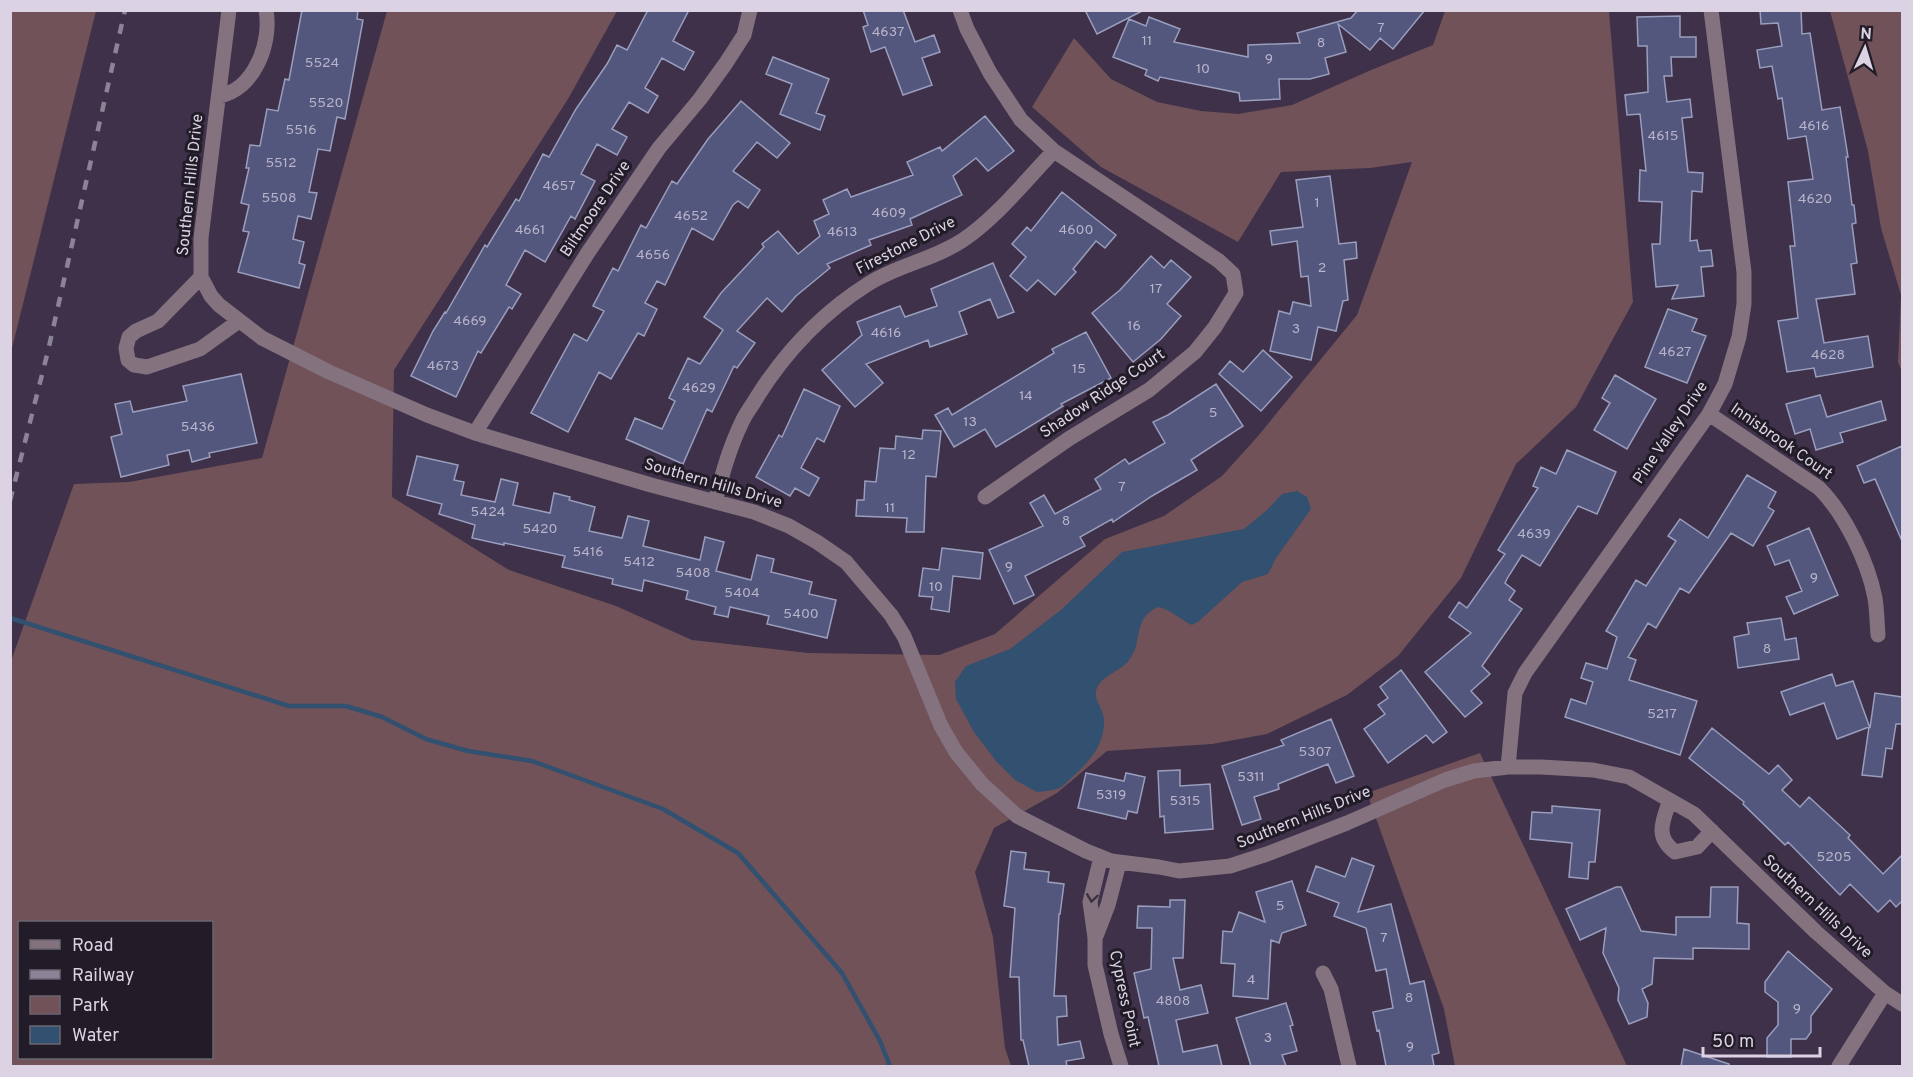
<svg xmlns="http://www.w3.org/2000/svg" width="1913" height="1077" font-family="Overpass,sans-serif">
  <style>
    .green { fill: #715258; fill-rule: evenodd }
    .water { fill: #32506f }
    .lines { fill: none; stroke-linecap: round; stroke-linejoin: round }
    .stream { stroke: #32506f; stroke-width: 4.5 }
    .building { fill: #53567d; stroke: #9a9ebd; stroke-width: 1.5 }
    .minor { stroke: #84727f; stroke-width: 15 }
    .rail { stroke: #8d8397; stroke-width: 4.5; stroke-dasharray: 10 10; stroke-linecap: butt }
    .oneway { stroke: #3a323d }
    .labels { text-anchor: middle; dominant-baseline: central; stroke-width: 6; stroke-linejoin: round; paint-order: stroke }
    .number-label { font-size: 14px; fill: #b9b4ca }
    .street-label { font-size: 16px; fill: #dbd3e3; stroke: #211c27 }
  </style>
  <rect width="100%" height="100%" fill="#3e3149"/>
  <path class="green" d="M11,10L96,11L11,352L10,11Z
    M387,11H617L568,99L394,370L392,497L509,570L616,606L692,640L808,653L939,655L995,634L1105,539L1164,516L1222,476L1258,436L1357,315L1412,162L1370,168L1281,172L1238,242L1101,167L1032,107L1074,38L1111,79L1157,102L1201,111L1238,114L1292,105L1371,70L1433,45L1445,11H1609L1633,302L1576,407L1516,464L1461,578L1398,656L1347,695L1267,734L1212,744L1107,751L1057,793L994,828L975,872L993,937L1005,1048L1011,1066H11L10,664L74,484L129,482L262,458ZM20,922H212V1058H20Z
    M1830,11H1902V372L1898,362L1901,295L1881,228L1868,151Z
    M1480,753L1627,1066H1455L1444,1009L1367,793Z"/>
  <path class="water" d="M1297,491L1307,497L1311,509L1276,558L1268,574L1242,582L1199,621L1192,625C1179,619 1172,610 1158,607C1131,620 1144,641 1129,660C1121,672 1100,675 1096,691C1094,701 1105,711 1104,722C1104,747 1087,764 1070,779C1067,782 1063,786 1059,788C1053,791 1044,791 1037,792L1015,780L996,761L974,732L956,699L955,682L966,666L1010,649L1061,610L1122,552L1244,529L1267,510L1282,494Z"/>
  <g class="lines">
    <path class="stream" d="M10,618L289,706H346L382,717L426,739L468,751L532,761L663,809L738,853L842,973L880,1041L890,1066"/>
  </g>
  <path class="building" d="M302,10H358L357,19L363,20L345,119L337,117L330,151L318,149L309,192L317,193L311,219L298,216L293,239L304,242L299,263L305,265L299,288L238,272L249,232L243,231L249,205L241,203L249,168H246L250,145L260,146L267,109L278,111L285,79L289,80Z
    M648,10H689L673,41L694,52L684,70L662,58L645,88L658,96L648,113L629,102L612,129L627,137L617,155L597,144L581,174L595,181L575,219L571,216L545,262L525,250L506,285L521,294L512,309L509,307L481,353L478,351L456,397L411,376L433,331L445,312L446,313L485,245L487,247L516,199L519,201L543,154L549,157L576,109L607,64L617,45L627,50Z
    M863,10H903L915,42L934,35L940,52L922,58L932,85L903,95L885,47L871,52L863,27L868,25Z
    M1085,10H1144L1097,34Z
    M1358,10H1425L1393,49L1380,38L1370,50L1338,24L1346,52L1325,58L1329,74L1310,79H1279L1280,99L1240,101L1239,93L1160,77L1158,81L1145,75L1147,70L1113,57L1129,19L1146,26L1149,17L1180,29L1174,42L1248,57V45L1300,43L1297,33L1351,18Z
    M1760,10H1801L1802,34L1810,33L1822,110L1840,107L1848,157H1846L1852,205H1854L1856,223L1852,224L1857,263L1851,264L1855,294L1816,299L1824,343L1868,336L1873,367L1816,377L1814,368L1787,372L1778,321L1798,318L1790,246H1795L1788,182L1813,179L1806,136L1788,139L1782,98L1778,99L1772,66L1760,68L1757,50L1782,46L1778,23L1761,24Z
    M1680,16V37H1696V57H1671L1672,76H1664L1667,102L1690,99L1692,117L1682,118L1688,172L1703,173L1702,192L1692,191L1690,241L1697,240L1699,251L1711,250L1713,266L1701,267L1704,296L1672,299L1678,285L1656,287L1652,244H1660L1662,202L1639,201L1640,170L1646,171L1640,114L1627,115L1625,95L1648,92L1647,46H1638L1637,17Z
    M773,57L829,79L816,113L825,116L820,130L780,114L792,84L766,74Z
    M741,101L790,143L777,158L757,142L733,171L760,190L748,208L738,201L733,205L713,240L692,228L665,285L657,281L645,303L657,309L644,336L638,333L611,379L599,372L568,432L531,413L574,334L587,341L604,311L593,306L613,268L618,271L641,225L646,228L672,181L677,184L708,139Z
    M985,116L1014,151L988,171L976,158L953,176L962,195L910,219L912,225L869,240L871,245L827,264L830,268L796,296L782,312L767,298L737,331L755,343L737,368L734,366L712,412L707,409L683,464L626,439L635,418L662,429L675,401L669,398L688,358L700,364L723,330L704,317L721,293L764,247L762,244L778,231L798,254L820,236L814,221L829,214L823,200L847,189L851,197L913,175L907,162L940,147L942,151Z
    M1330,176L1339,244L1356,242L1357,258L1344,260L1348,300L1343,301L1336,331L1318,327L1311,360L1270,351L1279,311L1290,314L1293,302L1311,306L1308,276L1301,277L1297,241L1272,245L1270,231L1303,227L1296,180Z
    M1062,192L1116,235L1105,248L1096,241L1073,269L1076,272L1055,295L1038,280L1027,291L1010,276L1026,257L1012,244L1027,227L1031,231Z
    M1151,256L1164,268L1171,260L1191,277L1167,304L1181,316L1161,339L1133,362L1092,313L1120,290Z
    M993,263L1014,312L998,318L990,299L959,312L967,334L930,347L928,340L866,364L883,383L855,407L822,370L862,335L857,322L900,306L905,317L937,306L931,289Z
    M1668,309L1697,319L1692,331L1706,336L1687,383L1645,367Z
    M1086,332L1111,378L1061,404L1063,406L996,447L985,429L954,447L935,415L948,408L952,415L1054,353L1052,349Z
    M1263,350L1292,377L1261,411L1219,374L1230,361L1243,372Z
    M241,374L257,443L209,453L210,457L192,462L189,450L167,455L169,465L121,477L111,437L122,434L115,404L130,401L133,412L187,401L183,386Z
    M1615,375L1656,399L1627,449L1594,430L1610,403L1602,398Z
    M1216,384L1243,426L1191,460L1197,470L1152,496L1113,522L1112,519L1080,537L1085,546L1025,576L1034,595L1014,604L989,550L1043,526L1030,503L1044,495L1055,514L1101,489L1095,479L1125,459L1129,464L1165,443L1153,422L1168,415Z
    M804,389L840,406L824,442L817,438L801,468L819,478L809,496L795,488L790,496L756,477L779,435L782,437Z
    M1820,395L1827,417L1881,401L1886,420L1840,433L1843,442L1816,450L1810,429L1795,434L1786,404Z
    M923,430L941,431L936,477L926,476L924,532H906L907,518L856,516L857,500H864L865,481L876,482L880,448L895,449L896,436L922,439Z
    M1902,446V541L1875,479L1864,483L1857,466Z
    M1567,450L1616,472L1597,514L1578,506L1540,566L1522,555L1508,577L1505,583L1515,591L1509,600L1522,609L1482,666L1490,674L1471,691L1482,703L1465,717L1425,672L1471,633L1449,617L1459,602L1467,608L1505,554L1498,550L1538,488L1533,486L1541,467L1556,474Z
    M417,456L458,465L454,480L464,482L461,495L495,502L501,479L518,483L513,505L550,513L554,493L570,497L569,500L595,507L589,531L622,538L628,516L649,521L643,546L700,560L705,537L724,542L716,571L751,580L757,555L774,559L771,572L812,582L809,594L836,600L827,638L767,624L769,616L730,607L728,617L714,614L716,607L686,599L688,591L644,580L642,591L612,584L613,579L562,567L565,556L504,543V545L472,538L475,525L439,514L442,504L407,495Z
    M1747,475L1776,492L1768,507L1774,511L1753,546L1731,533L1689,593L1680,588L1656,628L1648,623L1628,657L1636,660L1629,680L1697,701L1680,755L1565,717L1571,699L1586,704L1593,682L1581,678L1586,663L1607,669L1617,637L1606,631L1636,580L1646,586L1676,541L1668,536L1680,519L1708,538Z
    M1809,528L1838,595L1794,614L1786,597L1802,591L1789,560L1775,565L1767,546Z
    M942,548L983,553L980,579L953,576L949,612L931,609L933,597L919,596L923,568L939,570Z
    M1781,618L1785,640L1796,638L1799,659L1738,668L1734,637L1749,634L1747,623Z
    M1401,670L1447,732L1433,743L1426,735L1388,763L1364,729L1385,714L1378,705L1388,698L1380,687Z
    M1832,674L1836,686L1853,681L1870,728L1875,693L1902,697V724H1896L1892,749L1886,748L1882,777L1862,775L1869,727L1837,739L1824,703L1790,715L1781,692Z
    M1331,719L1354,776L1336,783L1328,764L1278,784L1279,789L1254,797L1261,819L1242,825L1222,766L1284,745L1281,740Z
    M1712,728L1769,774L1778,765L1792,780L1782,790L1800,807L1809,797L1850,835L1848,838L1883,874L1902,855V901L1896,907L1890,900L1878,912L1850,884L1840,895L1788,842L1785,845L1743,804L1744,802L1689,758Z
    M1180,770V786L1210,784L1213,829L1165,833L1164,816L1160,817L1158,771Z
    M1086,773L1124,781L1126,773L1145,777L1137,813L1128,811L1126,819L1078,808Z
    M1552,806L1600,810L1595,862H1589L1588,879L1569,877L1572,843L1530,839L1532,812L1552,813Z
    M1011,851L1026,853L1024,869L1049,872L1048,882L1064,884L1060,914H1059L1054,996H1066L1067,1016L1057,1017L1058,1045L1080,1041L1084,1058L1066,1061L1067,1066H1029L1023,1040H1021L1019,977H1010L1015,908L1004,906Z
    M1352,858L1374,866L1358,912L1391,904L1410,984L1424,981L1439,1053L1432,1055L1434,1066H1386L1379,1030L1377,1031L1373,1012L1393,1008L1386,969L1376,971L1366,928L1334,916L1339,903L1307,891L1316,866L1345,877Z
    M1292,881L1306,925L1282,933L1279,943L1271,940L1268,999L1233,996L1235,964L1221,963L1223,931L1232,932L1239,912L1265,922L1256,892Z
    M1616,887H1621L1641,931L1676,935V917H1710L1711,887H1738L1737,923L1749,924V949L1693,948V959L1654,958L1652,984L1642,989L1648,1003L1647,1017L1629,1024L1618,1000L1619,988L1603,953L1606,928L1580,940L1566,909Z
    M1170,900H1185L1183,958H1173L1180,990L1201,985L1208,1013L1176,1020L1183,1052L1217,1045L1222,1066H1159L1148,1017L1144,1018L1134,973L1151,969L1152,928H1137L1138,906L1170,907Z
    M1788,951L1832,989L1811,1016V1032L1806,1039H1791V1057H1767V1038L1778,1025V1002L1765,992V982Z
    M1286,1003L1293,1025L1290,1026L1297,1051L1282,1055L1286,1066H1251L1236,1018Z
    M1684,1049L1729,1064V1066H1681Z"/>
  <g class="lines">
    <path class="minor" d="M229,10L201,238V277L211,296L219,305L262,338L329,372L427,415L475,433L651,485L754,512L789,526L817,542L846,562L891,615L904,636L941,726L956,752L982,784L1017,816L1086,851L1111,861L1159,867L1179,871L1230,866L1267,854L1347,823L1445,780L1474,771L1508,767H1541L1593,770L1629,777L1694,814L1816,932L1885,993L1902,1004
      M960,10L967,29L990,73L1021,120L1054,151L1219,261L1233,274L1236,293L1215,327L1195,352L1149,390L1070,438L985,497
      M219,96C254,90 272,43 266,10
      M201,277L158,321L136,331L129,337L126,348L128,360L134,365L147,367L200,349L239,321
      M1709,414L1819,488C1845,514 1868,562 1875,598C1877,610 1877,623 1878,635
      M475,433L587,254L659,148L700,99L726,63L744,35L750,10
      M715,502C722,475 729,449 741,424C745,414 752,406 757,397C786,351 822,313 868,284C897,265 933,260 963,240C997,217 1025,181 1054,151
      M1508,767L1515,693L1525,673L1709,414L1725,384L1739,337L1744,304V272L1711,10
      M1670,800C1663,821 1654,836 1675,852L1697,847L1712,831
      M1101,857L1090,902L1095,938V965L1111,1034L1121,1066
      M1096,936L1108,905L1119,863
      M1323,973L1331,989L1349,1066
      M1839,1066L1885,993"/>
    <path class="rail" d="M10,501L48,351L125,10"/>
  </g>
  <defs><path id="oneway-chevron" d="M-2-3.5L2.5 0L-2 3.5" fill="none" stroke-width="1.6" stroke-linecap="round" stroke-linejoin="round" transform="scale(1.5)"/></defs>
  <use class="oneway" href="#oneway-chevron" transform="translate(1092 898) rotate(98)"/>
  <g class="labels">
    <g class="number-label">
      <text x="1381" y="28">7</text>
      <text x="888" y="32">4637</text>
      <text x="1147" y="41">11</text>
      <text x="1321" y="43">8</text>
      <text x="1269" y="59">9</text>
      <text x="322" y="63">5524</text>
      <text x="1203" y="69">10</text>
      <text x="326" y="103">5520</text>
      <text x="1814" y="126">4616</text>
      <text x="301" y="130">5516</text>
      <text x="1663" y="136">4615</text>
      <text x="281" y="163">5512</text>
      <text x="559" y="186">4657</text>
      <text x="279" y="198">5508</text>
      <text x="1815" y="199">4620</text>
      <text x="1317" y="203">1</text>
      <text x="889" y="213">4609</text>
      <text x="691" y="216">4652</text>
      <text x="530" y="230">4661</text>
      <text x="1076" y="230">4600</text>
      <text x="842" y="232">4613</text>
      <text x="653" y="255">4656</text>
      <text x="1322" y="268">2</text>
      <text x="1156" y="289">17</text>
      <text x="470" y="321">4669</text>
      <text x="1134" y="326">16</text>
      <text x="1296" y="329">3</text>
      <text x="886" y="333">4616</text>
      <text x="1675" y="352">4627</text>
      <text x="1828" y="355">4628</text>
      <text x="443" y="366">4673</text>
      <text x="1079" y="369">15</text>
      <text x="699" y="388">4629</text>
      <text x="1026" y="396">14</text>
      <text x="1213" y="413">5</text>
      <text x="970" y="422">13</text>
      <text x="198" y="427">5436</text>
      <text x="909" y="455">12</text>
      <text x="1122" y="487">7</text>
      <text x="890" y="508">11</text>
      <text x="488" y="512">5424</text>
      <text x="1066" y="521">8</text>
      <text x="540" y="529">5420</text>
      <text x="1534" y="534">4639</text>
      <text x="588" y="552">5416</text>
      <text x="639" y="562">5412</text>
      <text x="1009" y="567">9</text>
      <text x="693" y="573">5408</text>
      <text x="1814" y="578">9</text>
      <text x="936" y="587">10</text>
      <text x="742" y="593">5404</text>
      <text x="801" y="614">5400</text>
      <text x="1767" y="649">8</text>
      <text x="1662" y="714">5217</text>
      <text x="1315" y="752">5307</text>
      <text x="1251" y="777">5311</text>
      <text x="1111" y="795">5319</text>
      <text x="1185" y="801">5315</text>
      <text x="1834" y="857">5205</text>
      <text x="1280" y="906">5</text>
      <text x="1384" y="938">7</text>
      <text x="1251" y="980">4</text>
      <text x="1409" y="998">8</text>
      <text x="1173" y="1001">4808</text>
      <text x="1797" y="1009">9</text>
      <text x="1268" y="1038">3</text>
      <text x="1410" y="1047">9</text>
    </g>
    <g class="street-label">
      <text transform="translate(191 185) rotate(-84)">Southern Hills Drive</text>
      <text transform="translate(596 209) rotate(-56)">Biltmoore Drive</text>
      <text transform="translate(906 246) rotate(-27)">Firestone Drive</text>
      <text transform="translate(1103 394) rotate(-34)">Shadow Ridge Court</text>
      <text transform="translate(1671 433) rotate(-56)">Pine Valley Drive</text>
      <text transform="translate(1781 442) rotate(35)">Innisbrook Court</text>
      <text transform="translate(713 484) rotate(16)">Southern Hills Drive</text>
      <text transform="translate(1304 818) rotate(-22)">Southern Hills Drive</text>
      <text transform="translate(1817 907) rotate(43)">Southern Hills Drive</text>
      <text transform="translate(1124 999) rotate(78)">Cypress Point</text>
    </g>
  </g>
  <rect width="1913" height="1077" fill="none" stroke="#dbd3e3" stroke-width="24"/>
  <rect x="18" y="921" width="195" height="138" fill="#211c27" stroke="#6b6572" stroke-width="1.5"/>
  <rect x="30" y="940" width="30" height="9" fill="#84727f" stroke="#6b6572" stroke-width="1.5"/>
  <text x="72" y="951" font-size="18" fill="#dbd3e3">Road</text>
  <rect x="30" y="970" width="30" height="9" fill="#8d8397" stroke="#6b6572" stroke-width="1.5"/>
  <text x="72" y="981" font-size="18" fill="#dbd3e3">Railway</text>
  <rect x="30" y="996" width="30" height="18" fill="#715258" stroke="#6b6572" stroke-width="1.5"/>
  <text x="72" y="1011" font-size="18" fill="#dbd3e3">Park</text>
  <rect x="30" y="1026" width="30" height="18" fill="#32506f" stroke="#6b6572" stroke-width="1.5"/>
  <text x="72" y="1041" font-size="18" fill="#dbd3e3">Water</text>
  <g transform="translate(1865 48) rotate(4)" stroke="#211c27" stroke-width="4.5" paint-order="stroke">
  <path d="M0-4.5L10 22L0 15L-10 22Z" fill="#dbd3e3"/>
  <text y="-9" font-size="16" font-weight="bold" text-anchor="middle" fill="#dbd3e3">N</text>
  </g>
  <path d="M1703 1047v9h117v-9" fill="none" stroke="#dbd3e3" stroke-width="3"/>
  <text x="1712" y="1047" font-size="18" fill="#dbd3e3" stroke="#211c27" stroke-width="4.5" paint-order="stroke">50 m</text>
</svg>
